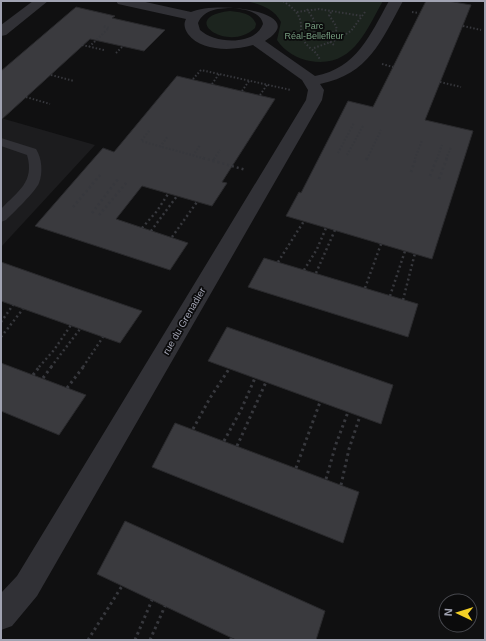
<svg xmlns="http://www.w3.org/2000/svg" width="486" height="641" font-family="Arial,sans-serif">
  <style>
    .built { fill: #1c1c1e }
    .green { fill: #1c241e }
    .building { fill: #3a3a3e; stroke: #2a2a2d }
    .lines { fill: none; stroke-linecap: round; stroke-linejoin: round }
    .path-far2 { stroke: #37383d; stroke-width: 2; stroke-dasharray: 1.5 2; stroke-linecap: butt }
    .path-far1 { stroke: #37383d; stroke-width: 2.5; stroke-dasharray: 2 3; stroke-linecap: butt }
    .path { stroke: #37383d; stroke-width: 3; stroke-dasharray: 2.5 3.5; stroke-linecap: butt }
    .service { fill: #313136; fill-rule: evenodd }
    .minor { fill: #313136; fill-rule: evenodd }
    .tertiary { fill: #313136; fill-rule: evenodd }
    .labels { text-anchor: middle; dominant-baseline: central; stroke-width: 3.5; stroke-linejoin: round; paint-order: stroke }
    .far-park-label { font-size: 9px; fill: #779e80; stroke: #0b0b0c }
    .street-label { font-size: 10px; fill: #a1a3b2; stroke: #0b0b0c }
  </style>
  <rect width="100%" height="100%" fill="#101011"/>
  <path class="built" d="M1,118L95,145L1,247Z"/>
  <path class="green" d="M246,1H383C365,32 353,68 310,61C298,59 284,51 277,40L281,22C274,8 260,4 246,1Z
    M230,11C240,12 252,13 256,24L255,28C228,54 176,17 230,11Z"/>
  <path class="building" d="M426,1H448L471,5L425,120L473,131L432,259L286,216L299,192L301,193L348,101L373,107Z
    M76,7L115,16L112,18L165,30L144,51L90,39L1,120V71Z
    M177,76L275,99L222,182L227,183L212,206L142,186L116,219L188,243L170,270L35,226L103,148L114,152Z
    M264,258L418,304L408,337L248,287Z
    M1,262L75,288L142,311L120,343L1,301Z
    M227,327L393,385L381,424L208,361Z
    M1,363L86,395L59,435L1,411Z
    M175,423L359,492L343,543L152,467Z
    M125,521L325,611L316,640H236L97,574Z"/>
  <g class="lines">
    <path class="path-far2" d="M283,1C292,7 301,14 301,26C301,32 300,36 304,41C309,49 317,51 320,60
      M307,9L314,20V35L328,40L334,45
      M297,12L319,9L362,16
      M412,12L419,13
      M463,26L481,30
      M328,40L327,36L337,30L336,26L329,15L332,11
      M82,45L104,50
      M89,47L109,28L103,26
      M314,48L336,40L351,31L365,12
      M116,53L123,46
      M382,64L393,67
      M51,75L74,81
      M193,79L201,70L291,90
      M440,82L461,87
      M212,84L219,74
      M242,91L249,81
      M260,95L267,85
      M26,97L50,104
      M149,131L141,141L206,159
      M160,147L168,136
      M338,153L354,123
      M347,155L363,126
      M193,156L200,145
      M214,159L220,150
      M367,159L381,130
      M415,159L422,140
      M437,159L442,145
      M446,159L451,147"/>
    <path class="path-far1" d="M203,158L246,170
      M366,160L367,158
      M213,161L215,158
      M411,172L416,158
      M430,176L437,158
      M439,179L447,158
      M73,207L101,174
      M92,213L118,179
      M99,215L127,182
      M142,228L157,211L168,194
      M151,231L177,196
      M172,237L197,202
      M278,262L304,221
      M304,270L317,249L326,228
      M316,273L335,230
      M365,288L381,244
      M390,296L405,251
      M403,300L415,253
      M1,322L13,305
      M1,337L23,309
      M39,367L54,350L71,325
      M51,367L80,329
      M83,367L103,337"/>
    <path class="path" d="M33,375L40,366
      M43,378L52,366
      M67,388L84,366
      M193,429L210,398L229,369
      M224,441L241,410L255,378
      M237,446L266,382
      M296,468L320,402
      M326,479L336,444L348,412
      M341,485L349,449L360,416
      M231,638V640
      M88,640L122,586
      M135,640L152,600
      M150,640L165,606"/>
    <path class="service" d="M1,138L36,149C42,158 43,173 39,183C36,191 13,213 6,220L1,222V209C18,191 35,182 27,155L1,146Z"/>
    <path class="minor" d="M116,1H141L191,12C220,0 311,13 265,41L315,76C357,68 370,35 389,1H403C381,41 369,74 320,84L324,90L322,100L37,596L12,626L1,630V593L17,576L306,100L308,90L302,80L253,45C234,51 201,52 188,34C185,29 183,25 186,19L118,4ZM233,8C244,9 261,12 263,24C255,46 215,44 200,30L198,23C204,9 220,8 233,8Z"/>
    <path class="tertiary" d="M33,1H48L6,35L1,36V25Z"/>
  </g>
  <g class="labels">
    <g class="far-park-label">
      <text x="314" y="26">Parc<tspan x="314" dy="10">Réal-Bellefleur</tspan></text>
    </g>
    <g class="street-label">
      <text transform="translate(184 321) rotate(-60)">rue du Grenadier</text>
    </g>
  </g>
  <rect width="486" height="641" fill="none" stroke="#a1a3b2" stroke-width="4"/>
  <g transform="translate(458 613) rotate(274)"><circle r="19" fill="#0b0b0c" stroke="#47484e"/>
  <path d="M0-3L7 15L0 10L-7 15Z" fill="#f4d026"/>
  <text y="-6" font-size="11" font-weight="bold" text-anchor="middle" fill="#a1a3b2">N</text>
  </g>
</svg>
